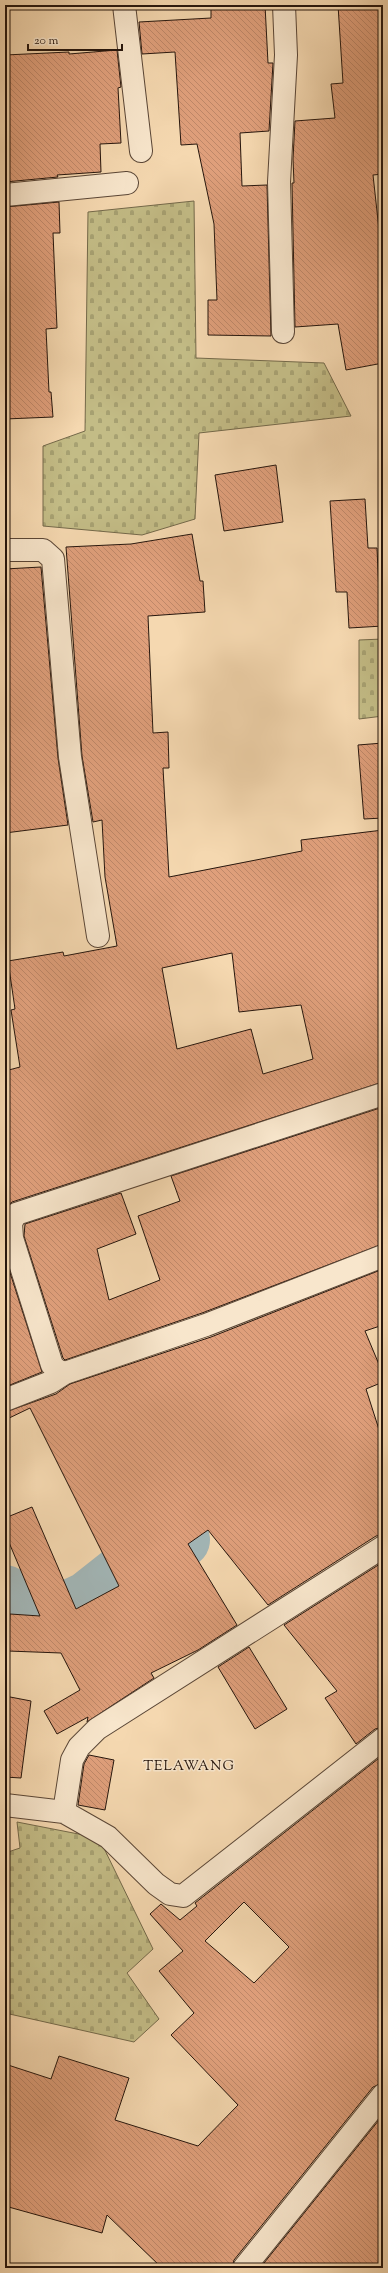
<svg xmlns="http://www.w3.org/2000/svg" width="388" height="2273" font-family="'Sorts Mill Goudy',serif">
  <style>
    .cemetery { fill: url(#cemetery-stones); stroke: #74694a }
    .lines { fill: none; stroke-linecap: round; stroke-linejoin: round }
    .river { stroke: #a2b6b7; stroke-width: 56 }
    .building { fill: url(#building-back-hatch); stroke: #26160d; fill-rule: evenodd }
    .minor-casing { stroke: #5a4636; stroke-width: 24 }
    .minor { stroke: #f8e6cc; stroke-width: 22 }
    .labels { text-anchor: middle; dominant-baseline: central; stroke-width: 3; stroke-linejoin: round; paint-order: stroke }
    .quarter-label { font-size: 14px; letter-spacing: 1px; fill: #26160d; stroke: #f8e6cc }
  </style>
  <defs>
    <pattern id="cemetery-stones" width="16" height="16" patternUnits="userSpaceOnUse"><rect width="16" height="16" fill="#c3bc86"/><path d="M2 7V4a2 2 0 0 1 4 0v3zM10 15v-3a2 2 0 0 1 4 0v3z" fill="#a7a172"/></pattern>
    <pattern id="building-back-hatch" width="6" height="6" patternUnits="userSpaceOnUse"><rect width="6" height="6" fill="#df9f7b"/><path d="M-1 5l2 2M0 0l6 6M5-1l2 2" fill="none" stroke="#bf8869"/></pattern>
  </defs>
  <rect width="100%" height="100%" fill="#f5d8b0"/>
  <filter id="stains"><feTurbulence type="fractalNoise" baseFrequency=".005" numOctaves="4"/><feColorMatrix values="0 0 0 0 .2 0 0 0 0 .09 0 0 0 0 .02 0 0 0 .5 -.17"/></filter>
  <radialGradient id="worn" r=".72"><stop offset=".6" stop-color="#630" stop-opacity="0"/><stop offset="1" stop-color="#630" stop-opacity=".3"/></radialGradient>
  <path class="cemetery" d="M194,201L196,358L324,363L351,416L199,433L195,519L142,535L43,526V446L85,431L88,212Z
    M383,639V716L359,719V640Z
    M17,1822L99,1838L153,1949L127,1973L159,2019L134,2042L5,2013V1853L20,1848Z"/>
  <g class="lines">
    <path class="river" d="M5,1593L19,1602L58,1613L88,1599L126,1569L182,1540"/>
  </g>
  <path class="building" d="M211,5H265L268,63H273L269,131L240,133L242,186L267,185L271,336L208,335V300H217L214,224L197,144L181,145L175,52L142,54L139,22L211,18Z
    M338,5H383V174L373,175L383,266V363L346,370L338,324L295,327L292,183H294L293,159L295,121L335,118L331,84L343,83Z
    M117,50L121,87L118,88L121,143L100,144L101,172L57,175L58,177L5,182V55L69,52V54Z
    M59,202L60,233H53L57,328L46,329L49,392H51L53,417L5,419V293L8,292L5,207Z
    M276,465L283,522L224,531L215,475Z
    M365,499L368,548H377L379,594H383V626L349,628L347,592H336L330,501Z
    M192,534L200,581H203L205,612L148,616L153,733L168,732L169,768H163L169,877L302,851L301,840L383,830V1082L12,1202L5,1208V1071L20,1067L11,1010L15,1009L8,961L63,952L64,956L117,946L105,877L102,820L93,822L82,756L66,547L131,544ZM232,953L239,1012L301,1005L313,1059L263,1074L251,1029L177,1049L162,968Z
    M41,567L58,758L68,825L5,833V569Z
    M383,743V818L364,819L358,745Z
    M383,1107V1244L202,1313L65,1360L63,1358L24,1236L25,1224L121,1193L136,1234L97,1249L109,1300L160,1280L138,1216L180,1201L171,1176Z
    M5,1257L42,1372L5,1387Z
    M383,1269V1325L365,1331L383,1374V1382L366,1389L383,1442V1535L376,1536L268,1605L208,1530L188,1544L237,1625L198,1650L151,1673L154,1678L87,1722L88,1717L57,1734L44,1711L80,1690L61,1653L8,1651L10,1614L40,1616L5,1533V1518L32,1507L76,1609L119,1586L30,1408L5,1420V1412L56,1394L70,1384L211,1337Z
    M383,1562V1727L375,1729L356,1744L325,1698L337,1691L284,1625Z
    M249,1647L287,1709L255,1729L218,1667Z
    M5,1696L31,1701L21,1778L5,1777Z
    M89,1755L114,1760L105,1810L78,1805L84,1764Z
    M383,1755V2083L373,2087L234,2260L232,2268H162L107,2215L102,2233L5,2206V2064L51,2079L59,2056L129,2078L115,2120L198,2146L238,2105L171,2035L194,2013L159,1971L183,1951L150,1914L161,1904L180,1920L197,1906L195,1903ZM244,1902L289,1947L254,1983L205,1941Z
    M383,2115V2268H260Z"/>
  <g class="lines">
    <g class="minor-casing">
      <path id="minor" d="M124,5L141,151
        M5,195L127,183
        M283,332L279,182L286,55L284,5
        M5,550H43L53,559L70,757L98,936
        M65,1373L57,1370L52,1365L12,1238L11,1223L16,1214L383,1094
        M5,1400L51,1382L65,1373L206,1325L383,1256
        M5,1805L64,1812L108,1837L156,1884L170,1894L183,1896L383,1739
        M64,1812L72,1760L79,1747L97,1729L383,1547
        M244,2268L383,2095"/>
    </g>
    <use href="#minor" class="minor"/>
  </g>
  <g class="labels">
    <g class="quarter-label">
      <text x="189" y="1767">TELAWANG</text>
    </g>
  </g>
  <rect width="388" height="2273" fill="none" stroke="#f5d8b0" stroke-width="20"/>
  <rect x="6" y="6" width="376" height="2261" fill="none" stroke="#26160d" stroke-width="2"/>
  <rect x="10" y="10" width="368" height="2253" fill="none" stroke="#26160d"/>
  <path d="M28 44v6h94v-6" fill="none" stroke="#26160d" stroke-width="2"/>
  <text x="34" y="44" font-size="12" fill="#26160d" stroke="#f8e6cc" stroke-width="3" paint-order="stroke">20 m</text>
  <rect width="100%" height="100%" filter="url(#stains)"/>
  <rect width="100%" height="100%" fill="url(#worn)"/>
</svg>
